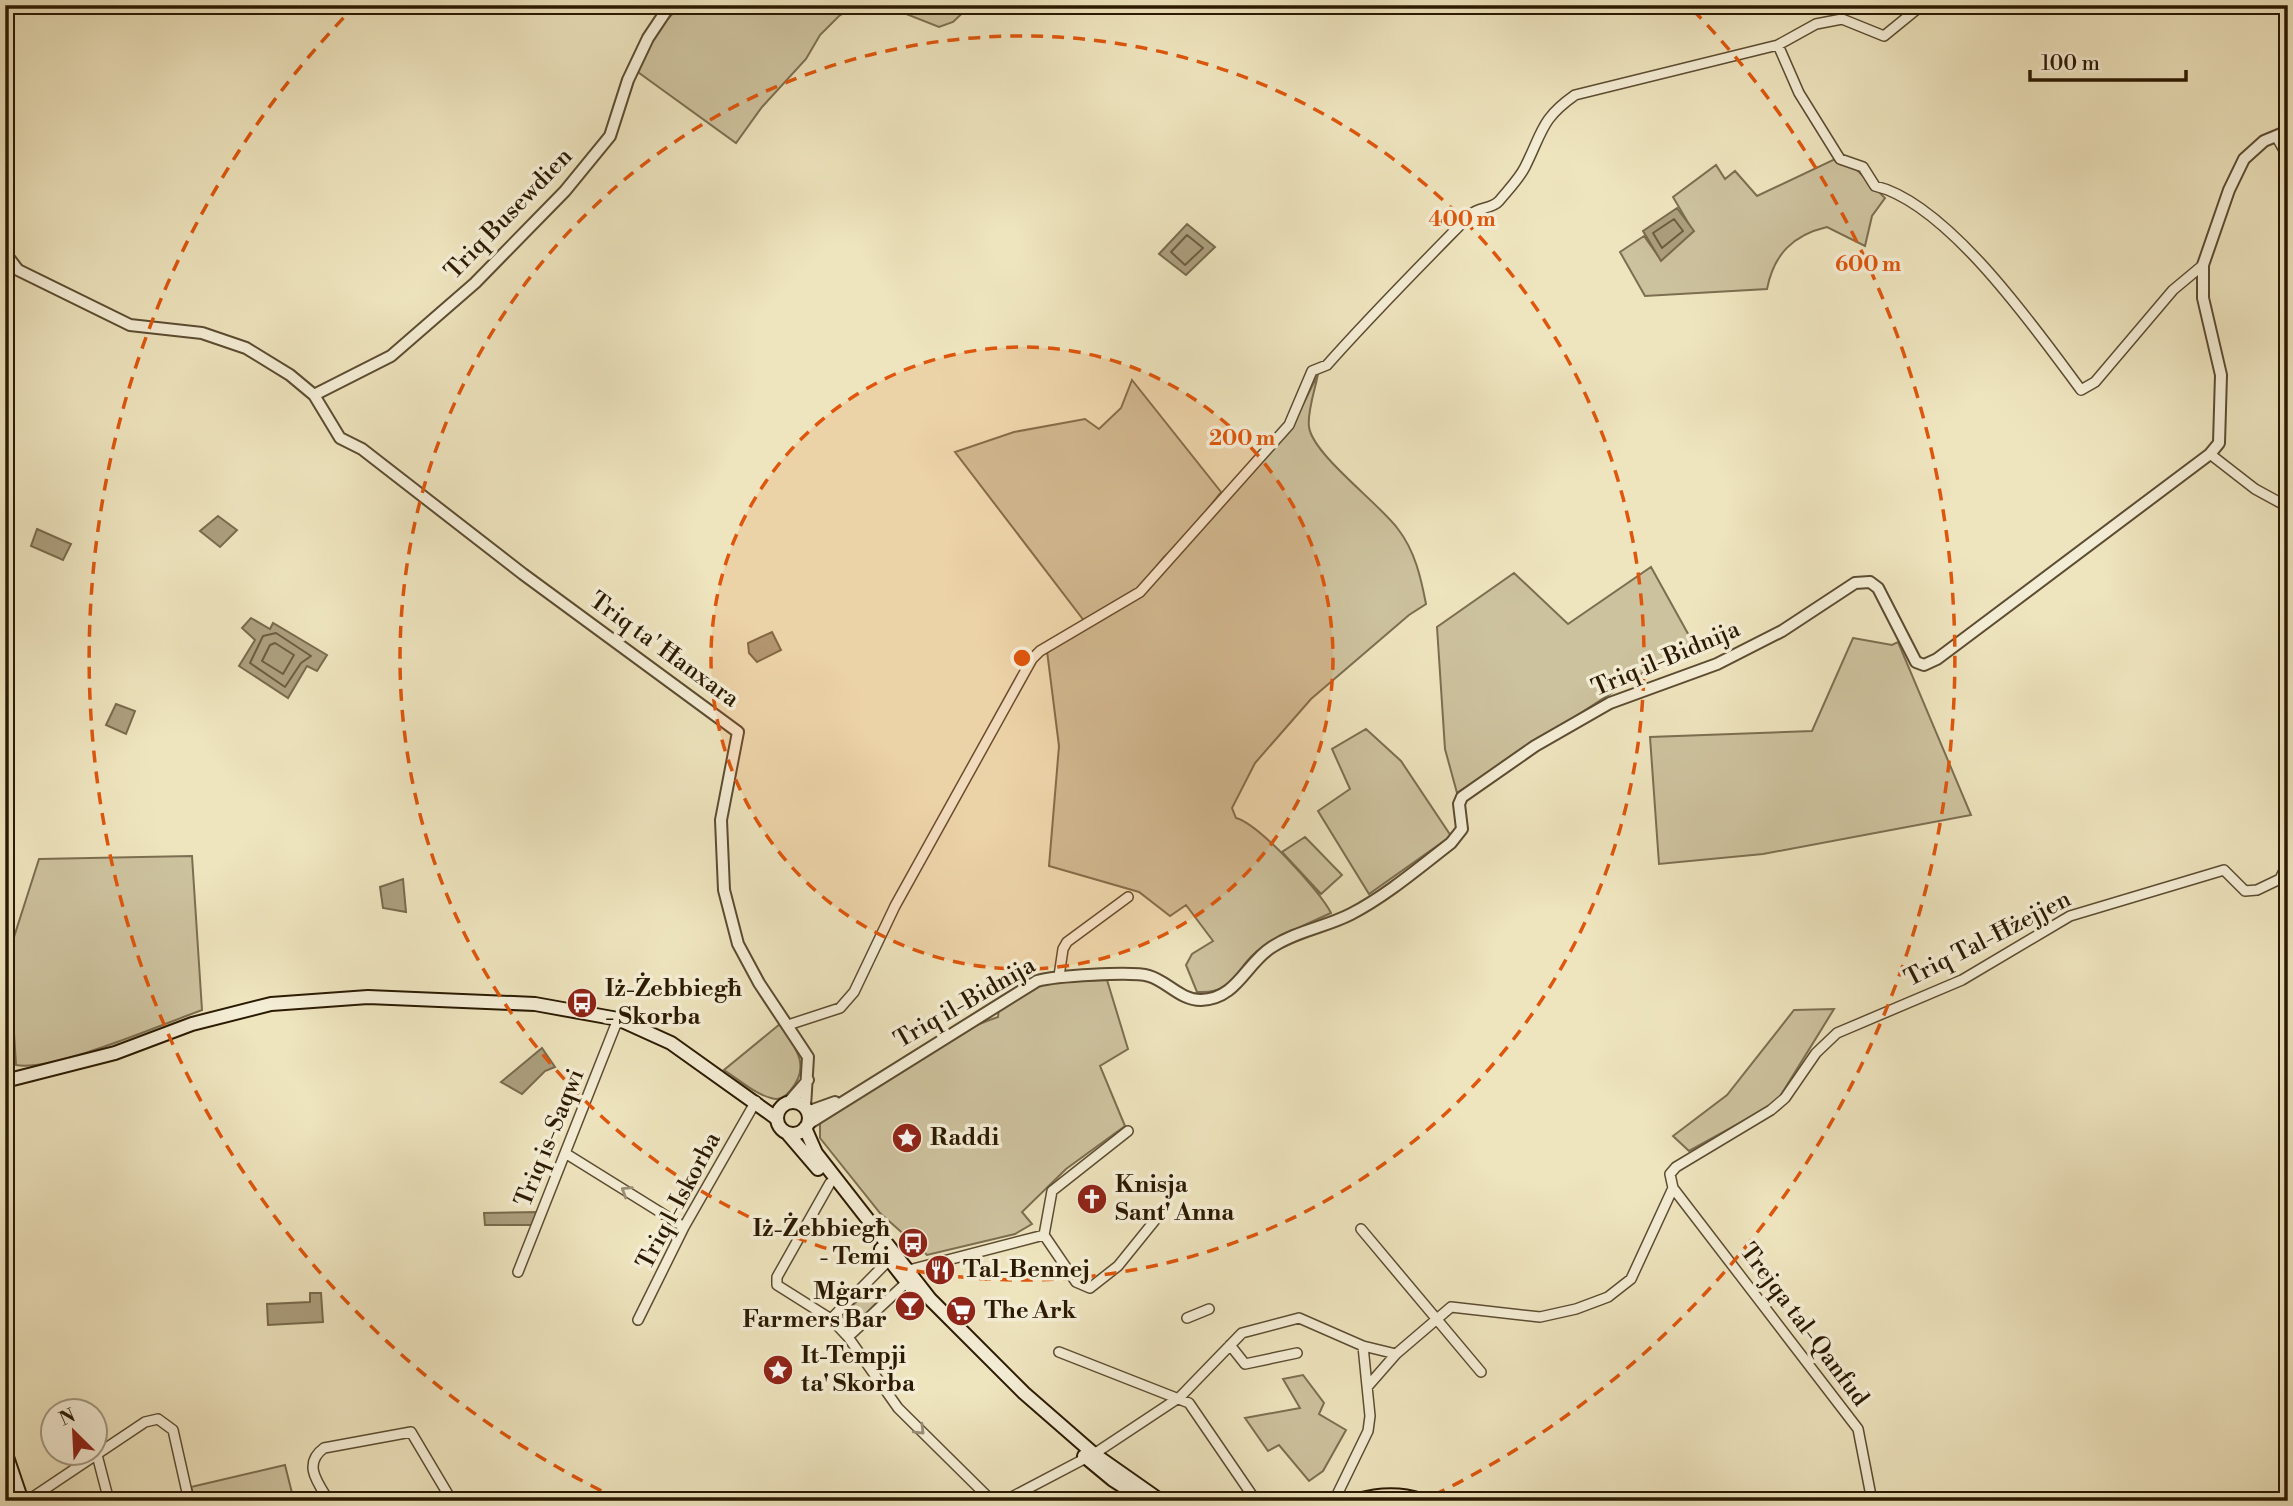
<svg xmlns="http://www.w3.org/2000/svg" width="2293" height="1506" font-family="'Libre Bodoni',serif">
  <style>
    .green { fill: #cdc29e; stroke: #7c6e50; stroke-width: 2 }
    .water { fill: #ac9f7e; stroke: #786a4c; stroke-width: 2 }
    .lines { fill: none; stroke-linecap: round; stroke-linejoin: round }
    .shore { stroke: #6c5c40; stroke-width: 2 }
    .minor-casing { stroke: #5c4c31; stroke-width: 12 }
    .tertiary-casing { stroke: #5c4c31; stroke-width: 14 }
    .secondary-casing { stroke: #2b1a02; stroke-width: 16 }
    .primary-casing { stroke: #2b1a02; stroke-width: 18 }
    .minor { stroke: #f4edd5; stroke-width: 9 }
    .tertiary { stroke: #f4edd5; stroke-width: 10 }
    .secondary { stroke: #f4edd5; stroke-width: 12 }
    .primary { stroke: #eee4be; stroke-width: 14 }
    .oneway { stroke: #9a8e76 }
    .ring { fill: none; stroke: #df560c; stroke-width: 3.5; stroke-dasharray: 12 9 }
    .labels { text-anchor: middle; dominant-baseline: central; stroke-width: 7; stroke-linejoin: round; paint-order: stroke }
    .street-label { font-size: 24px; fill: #2b1a02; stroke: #f4edd5 }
    .poi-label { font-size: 24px; font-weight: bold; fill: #2b1a02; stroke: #f4edd5; text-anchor: start }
    .centre { fill: #df560c; stroke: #f4edd5; stroke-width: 3.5 }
    .ring-label { font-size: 21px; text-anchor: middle; font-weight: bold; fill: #df560c; stroke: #f4edd5; stroke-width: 7; stroke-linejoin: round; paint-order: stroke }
  </style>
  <rect width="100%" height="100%" fill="#eee4be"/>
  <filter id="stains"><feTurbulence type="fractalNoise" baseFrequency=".00286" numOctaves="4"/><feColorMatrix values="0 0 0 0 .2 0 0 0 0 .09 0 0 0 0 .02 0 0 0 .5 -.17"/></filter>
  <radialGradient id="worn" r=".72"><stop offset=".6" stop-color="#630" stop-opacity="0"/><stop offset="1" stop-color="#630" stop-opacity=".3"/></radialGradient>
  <path class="green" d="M681,5H857L839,16L820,35L806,59L762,107L736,143L635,70L656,31Z
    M899,5H971L953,22L939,27L906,14Z
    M1835,159L1855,168L1885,198L1872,216L1865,246L1827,227C1793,235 1774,254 1767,289L1645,296L1620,252L1644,236L1661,260L1693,231L1673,197L1716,165L1725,179L1735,171L1757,196Z
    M1318,374C1315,390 1307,412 1309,427C1313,455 1380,504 1398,529C1415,551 1421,578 1426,604L1409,615L1311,699L1255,763L1232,808L1236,818C1259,824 1320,891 1331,913C1307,924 1283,934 1261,948C1233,967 1239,994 1197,992L1186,965L1192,954L1213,941L1186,905L1170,916L1139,892L1049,866L1059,746L1047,651L1142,594L1293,425Z
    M1132,380L1221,492L1182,542L1164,557L1139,588L1085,622L955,452L1014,432L1085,419L1099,429L1121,408Z
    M1651,567L1692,641L1457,793L1445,749L1437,627L1514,573L1568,624Z
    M1853,638L1892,645L1898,642L1971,815L1763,854L1659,864L1650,737L1812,731Z
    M1366,729L1401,761L1451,836L1369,894L1318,811L1350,789L1332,749Z
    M1305,837L1342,875L1321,894L1282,852Z
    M192,856L202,1010C163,1024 52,1072 16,1065L12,1001L14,937L39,859Z
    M1107,980L1128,1049L1100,1066L1125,1126L1066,1169L1022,1212L1032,1224L1015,1234L927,1255L880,1213L820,1138V1123C869,1086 941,1036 998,1017L999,1007L1044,982Z
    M1834,1009L1776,1103L1689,1151L1673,1136L1727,1095L1794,1010Z
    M780,1024C795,1047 812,1066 790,1091C785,1097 779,1101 771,1098C755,1094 738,1079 724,1070Z
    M872,1286L883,1296L853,1327L842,1316Z
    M1303,1375L1324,1403L1319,1414L1346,1430L1323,1471L1309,1481L1279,1445L1268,1451L1245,1418L1300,1408L1283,1379Z
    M285,1465L294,1501H195L191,1487Z"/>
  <path class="water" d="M1677,208L1694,231L1661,261L1643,231Z
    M1187,224L1215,247L1186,275L1159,254Z
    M218,516L237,530L220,547L200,531Z
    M37,529L71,544L63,560L31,546Z
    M251,618L270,629L273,623L327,655L317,671L307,666L288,698L239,666L255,640L242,628Z
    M772,632L781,650L757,662L749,653L748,643Z
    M116,704L135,711L126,734L106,725Z
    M403,879L406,912L383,908L380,887Z
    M542,1048L555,1067L545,1071L522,1094L501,1082Z
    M540,1212L534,1225H485L484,1213Z
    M310,1293H321L323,1322L268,1325L267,1304L310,1302Z"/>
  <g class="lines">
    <path class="shore" d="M1674,219L1683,231L1662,248L1653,233Z
      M1187,235L1203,248L1185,265L1171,252Z
      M276,633L311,656L301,663L285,687L250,663L263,636Z
      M275,643L294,655L283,674L262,661L270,645Z"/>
    <g class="minor-casing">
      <path id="minor" d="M1778,45L1799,93L1840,159L1863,167L1875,186C1948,203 2037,331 2081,390L2095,382L2173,290L2203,265
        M2277,138L2288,157
        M2210,454L2255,489L2288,507
        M1059,976L1063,949L1067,942L1128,897
        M788,1025L840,1008L854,992L895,906L1032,659L1040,651L1140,592L1289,425L1312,371L1327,365C1373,313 1422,264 1471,214C1479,207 1492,209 1499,201C1508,190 1519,179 1525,167C1543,131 1541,119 1575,95L1778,45L1816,24L1842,19L1884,36L1922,5
        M565,1153L684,1227
        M830,1183L777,1277V1285L831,1319L848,1337L898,1408L992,1501
        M1361,1229L1481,1372
        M1044,1235L1076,1282L1090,1288L1118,1266L1156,1219
        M905,1271L1044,1235L1052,1191L1128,1131
        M518,1272L618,1019
        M1187,1318L1209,1309
        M831,1319L889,1260
        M638,1320L684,1227L756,1101
        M848,1337L906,1283
        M1230,1345L1245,1364L1297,1353
        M1059,1352L1189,1403L1256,1501
        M1368,1386L1396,1354L1451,1307L1540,1317L1576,1309L1608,1297L1631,1279L1673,1188
        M1094,1454L1180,1397L1242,1333L1299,1318L1363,1346L1396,1354
        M97,1455L109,1501
        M27,1501L145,1422L158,1419L173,1430L189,1501
        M329,1501C318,1483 302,1464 324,1448L411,1432L452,1501
        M1004,1501L1086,1458
        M1334,1501L1368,1431L1370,1416L1363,1346
        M1872,1501L1858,1429L1673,1188L1670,1174L1676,1167L1771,1110L1785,1098L1816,1053L1837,1033L1962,980L2070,916L2224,870L2245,891L2257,890L2280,879L2288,862"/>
    </g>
    <g class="tertiary-casing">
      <path id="tertiary" d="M5,253L18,270L130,325L202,333L246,348L290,375L314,395L340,438L362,449L523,574L738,732L721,820L724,890L738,944L759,983L808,1057L805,1107
        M314,395L391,356L475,283L565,191L610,136L628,80L648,38L670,5
        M788,1103L808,1080
        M807,1112L835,1102
        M808,1124L1037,981C1054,976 1132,971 1149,976C1167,981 1180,1000 1201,1000C1237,999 1246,963 1272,947C1296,931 1326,927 1351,914C1386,896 1420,867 1451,843L1462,829L1459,804L1462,797L1535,746L1610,703L1717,664L1782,631L1855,583L1870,582L1878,588L1916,662L1924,665L1937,659L2210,454L2219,443L2221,375L2203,298V265L2229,190L2244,159L2264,141L2288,131"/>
    </g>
    <g class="secondary-casing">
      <path id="secondary" d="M5,1081L115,1053L192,1024L271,1004L368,997L535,1004L618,1019L671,1043L776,1118
        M777 1118a16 16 0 1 1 32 0a16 16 0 1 1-32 0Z
        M805,1128L816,1153L930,1299L1024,1393L1094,1454L1161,1501
        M788,1134L818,1169
        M881,1249L917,1295
        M5,1451L22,1501
        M1084,1456L1113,1480L1146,1501"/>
    </g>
    <g class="primary-casing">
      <path id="primary" d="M1358,1501C1379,1495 1400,1494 1421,1501"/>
    </g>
    <use href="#minor" class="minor"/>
    <use href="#tertiary" class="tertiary"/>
    <use href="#secondary" class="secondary"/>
    <use href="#primary" class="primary"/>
  </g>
  <defs><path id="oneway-chevron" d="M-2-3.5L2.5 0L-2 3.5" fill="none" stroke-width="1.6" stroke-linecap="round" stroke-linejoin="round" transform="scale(1.75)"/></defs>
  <g class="oneway">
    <use href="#oneway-chevron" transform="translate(626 1191) rotate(-148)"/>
    <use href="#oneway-chevron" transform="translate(920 1430) rotate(45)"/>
  </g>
  <circle cx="1022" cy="658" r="311" fill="#df560c" fill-opacity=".12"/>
  <g class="ring">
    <circle cx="1022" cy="658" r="311"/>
    <circle cx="1022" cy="658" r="622"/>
    <path d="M620 1500A933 933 0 0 1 351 10M1693 10A933 933 0 0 1 1424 1500"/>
  </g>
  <defs>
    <g id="bus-disc" transform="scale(1.575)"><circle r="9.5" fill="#8f2418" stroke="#f4edd5"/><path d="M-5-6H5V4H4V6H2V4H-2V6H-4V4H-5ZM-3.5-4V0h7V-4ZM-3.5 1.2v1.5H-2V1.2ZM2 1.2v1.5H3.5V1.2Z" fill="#fff"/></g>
    <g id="sight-disc" transform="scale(1.575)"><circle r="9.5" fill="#8f2418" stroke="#f4edd5"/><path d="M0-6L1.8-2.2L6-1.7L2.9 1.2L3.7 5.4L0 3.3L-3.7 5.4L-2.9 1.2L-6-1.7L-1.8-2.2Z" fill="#fff"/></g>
    <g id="church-disc" transform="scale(1.575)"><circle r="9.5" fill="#8f2418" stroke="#f4edd5"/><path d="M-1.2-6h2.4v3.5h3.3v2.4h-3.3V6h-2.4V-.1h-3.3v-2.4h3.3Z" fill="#fff"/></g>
    <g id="restaurant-disc" transform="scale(1.575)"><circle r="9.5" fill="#8f2418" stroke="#f4edd5"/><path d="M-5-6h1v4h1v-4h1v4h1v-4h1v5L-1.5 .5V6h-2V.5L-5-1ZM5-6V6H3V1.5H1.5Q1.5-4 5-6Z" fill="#fff"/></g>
    <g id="bar-disc" transform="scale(1.575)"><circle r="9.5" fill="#8f2418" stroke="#f4edd5"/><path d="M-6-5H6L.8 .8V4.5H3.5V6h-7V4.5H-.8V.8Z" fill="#fff"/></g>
    <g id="supermarket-disc" transform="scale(1.575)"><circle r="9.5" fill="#8f2418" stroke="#f4edd5"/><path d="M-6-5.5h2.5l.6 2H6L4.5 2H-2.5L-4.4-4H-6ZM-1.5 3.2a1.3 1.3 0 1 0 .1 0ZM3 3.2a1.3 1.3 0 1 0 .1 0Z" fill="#fff"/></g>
  </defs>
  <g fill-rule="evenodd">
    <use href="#bus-disc" x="582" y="1003"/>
    <use href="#sight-disc" x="907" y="1138"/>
    <use href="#church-disc" x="1092" y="1199"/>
    <use href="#bus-disc" x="913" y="1243"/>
    <use href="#restaurant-disc" x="940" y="1270"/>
    <use href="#bar-disc" x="910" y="1306"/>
    <use href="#supermarket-disc" x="961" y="1311"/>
    <use href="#sight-disc" x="778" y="1370"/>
  </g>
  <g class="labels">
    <g class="street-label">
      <text transform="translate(509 214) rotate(-46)">Triq Busewdien</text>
      <text transform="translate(664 650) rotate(36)">Triq ta' Ħanxara</text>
      <text transform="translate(1666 659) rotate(-23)">Triq il-Bidnija</text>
      <text transform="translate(1988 939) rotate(-27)">Triq Tal-Ħżejjen</text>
      <text transform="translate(965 1003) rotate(-30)">Triq il-Bidnija</text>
      <text transform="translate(550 1138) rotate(-68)">Triq is-Saqwi</text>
      <text transform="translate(679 1201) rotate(-62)">Triq l-Iskorba</text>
      <text transform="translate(1804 1325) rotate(53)">Trejqa tal-Qanfud</text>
    </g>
    <g class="poi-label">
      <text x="605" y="989">Iż-Żebbiegħ<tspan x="605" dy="28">- Skorba</tspan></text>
      <text x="930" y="1138">Raddi</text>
      <text x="1115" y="1185">Knisja<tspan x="1115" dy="28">Sant' Anna</tspan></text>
      <text x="890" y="1229" text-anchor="end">Iż-Żebbiegħ<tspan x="890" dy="28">- Temi</tspan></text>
      <text x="963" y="1270">Tal-Bennej</text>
      <text x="887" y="1292" text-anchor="end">Mġarr<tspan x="887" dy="28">Farmers Bar</tspan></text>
      <text x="984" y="1311">The Ark</text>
      <text x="801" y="1356">It-Tempji<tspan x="801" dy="28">ta' Skorba</tspan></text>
    </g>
  </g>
  <circle cx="1022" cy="658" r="10" class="centre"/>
  <g class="ring-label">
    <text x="1462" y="226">400 m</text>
    <text x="1868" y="271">600 m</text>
    <text x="1242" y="445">200 m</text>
  </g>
  <rect width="2293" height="1506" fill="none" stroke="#eee4be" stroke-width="28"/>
  <rect x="7" y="7" width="2279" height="1492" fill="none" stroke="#2b1a02" stroke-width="3.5"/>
  <rect x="14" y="14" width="2265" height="1478" fill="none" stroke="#2b1a02" stroke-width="2"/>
  <g transform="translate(74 1432) rotate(336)"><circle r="33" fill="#f4edd5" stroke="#a49981" stroke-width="2"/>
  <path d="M0-5L12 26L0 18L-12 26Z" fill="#8f2418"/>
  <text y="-10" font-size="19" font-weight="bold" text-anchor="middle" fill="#2b1a02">N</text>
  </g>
  <path d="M2030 70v10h156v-10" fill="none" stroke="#2b1a02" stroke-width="3.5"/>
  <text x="2041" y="70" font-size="21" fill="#2b1a02" stroke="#f4edd5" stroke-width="5" paint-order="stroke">100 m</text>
  <rect width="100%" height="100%" filter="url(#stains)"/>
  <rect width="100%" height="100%" fill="url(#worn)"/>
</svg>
